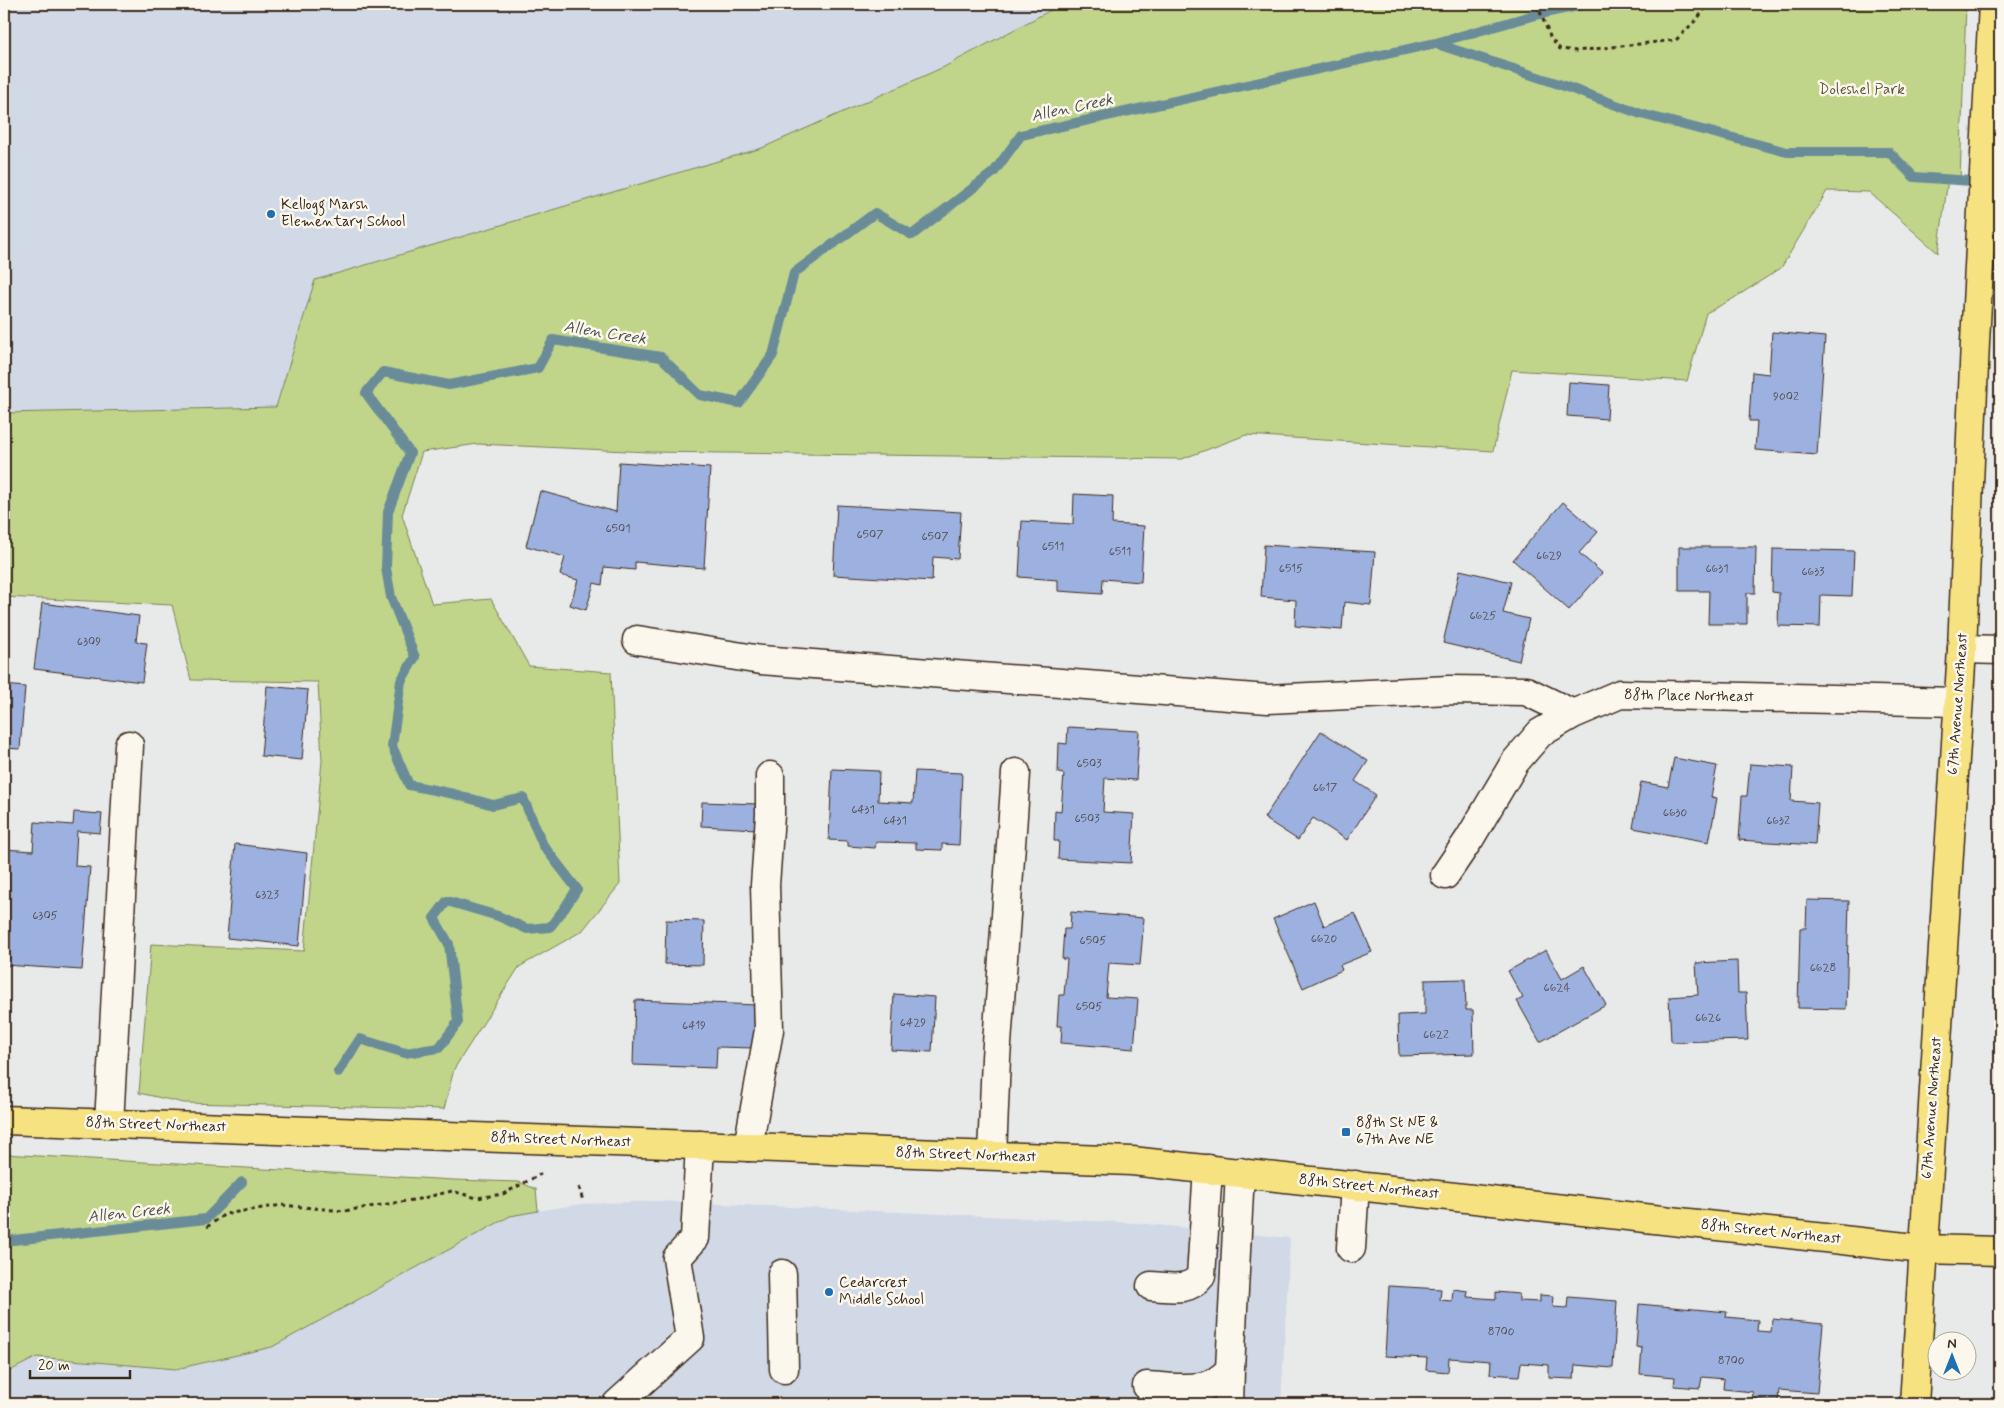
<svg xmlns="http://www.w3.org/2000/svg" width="2004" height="1408" font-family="Mynerve,sans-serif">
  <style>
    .built { fill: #d1d8e6 }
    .green { fill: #c0d58a; stroke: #7e8054 }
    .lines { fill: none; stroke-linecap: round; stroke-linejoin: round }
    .stream { stroke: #6a8c99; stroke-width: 10 }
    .building { fill: #9cb1df; stroke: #3b2a1e }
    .minor-casing { stroke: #3b2a1e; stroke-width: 31 }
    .major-casing { stroke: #3b2a1e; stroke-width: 31 }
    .path { stroke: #3b2a1e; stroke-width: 3; stroke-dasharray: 4 4; stroke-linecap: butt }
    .minor { stroke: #fbf7ec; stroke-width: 28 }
    .major { stroke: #f7e281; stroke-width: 28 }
    .poi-dot { fill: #1f6fb2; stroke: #fbf7ec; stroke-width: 2 }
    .labels { text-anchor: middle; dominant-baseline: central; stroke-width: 5; stroke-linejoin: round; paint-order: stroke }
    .number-label { font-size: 12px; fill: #534c4e }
    .park-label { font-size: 15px; fill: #5c5539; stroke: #fbf7ec }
    .poi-label { font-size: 15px; fill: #3b2a1e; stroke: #fbf7ec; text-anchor: start }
    .street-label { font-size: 15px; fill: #3b2a1e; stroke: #fbf7ec }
    .water-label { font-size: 16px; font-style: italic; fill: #4f5351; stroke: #fbf7ec }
  </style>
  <rect width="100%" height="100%" fill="#e8e9e9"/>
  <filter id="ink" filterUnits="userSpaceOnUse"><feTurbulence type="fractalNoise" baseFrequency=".02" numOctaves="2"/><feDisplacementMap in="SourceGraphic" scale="10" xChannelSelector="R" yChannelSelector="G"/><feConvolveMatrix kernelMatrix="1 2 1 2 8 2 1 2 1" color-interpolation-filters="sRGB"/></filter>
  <g filter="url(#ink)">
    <path class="built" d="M4,4H1062L944,67L762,148L315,280L276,407L4,413Z
      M657,1201L1136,1223L1290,1238L1281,1404H4V1374L37,1357L176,1369L272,1347L510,1215L583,1204Z"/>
    <path class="green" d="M1062,4H1966L1960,180L1948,179L1938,253L1869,192L1827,191L1781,268L1731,300L1706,313L1687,381L1512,370L1493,451L1246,435L1182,459L649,452L478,444L422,452L402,515L432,604L491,599L529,666L611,672L620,884L582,931L519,967L454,1069L444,1109L184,1103L139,1093L151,944L304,951L322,761L318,682L191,680L172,605L4,597V413L276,407L315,280L762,148L944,67Z
      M4,1154L453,1180L519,1182L536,1189L538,1211L510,1216L272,1347L176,1369L37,1357L4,1374Z"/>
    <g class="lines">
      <path class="stream" d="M1437,44L1553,82L1641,114L1787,152H1889L1914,177L2000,183
        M338,1072L360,1039L405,1053L439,1048L458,1022L449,944L434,918L447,901L498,916L527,929L550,927L564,909L577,889L543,845L523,798L493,805L454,794L409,785L392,746L401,681L415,657L391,597L386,568L388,512L410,453L366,393L383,372L449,385L538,368L553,340L661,357L700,395L739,403L773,355L794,273L875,213L912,235L994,172L1021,135L1436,43L1535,15L1587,4
        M4,1241L206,1219L242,1182"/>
    </g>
    <path class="building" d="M1772,332L1825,337L1817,455L1755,450L1757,421H1749L1752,372L1769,374Z
      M1569,382L1609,385L1607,419L1567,416Z
      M619,462L710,468L704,568L635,562V570L604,567L602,585L594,583L586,610L570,605L578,580L560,575L565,557L526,546L540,491L616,512Z
      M1074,494L1113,496L1112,524L1144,526L1141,582L1103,579L1102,594L1058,591V580L1019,577L1022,521L1073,524Z
      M1563,502L1598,532L1579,553L1602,573L1569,610L1513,560Z
      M837,505L961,512L958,559L933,557L932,581L833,575Z
      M1264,545L1375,552L1371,605L1344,602L1342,630L1295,626L1296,600L1261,597Z
      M1679,547H1756L1755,593H1747V624H1708L1709,591H1679Z
      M1773,549L1854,551L1852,596L1821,595L1820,627L1778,626L1779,593L1772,592Z
      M1460,570L1511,582L1503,613L1529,619L1519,661L1443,643Z
      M42,603L139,616L136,642L147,643L142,682L34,669Z
      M4,685L25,687L20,749L4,748Z
      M267,686L308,690L302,760L261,756Z
      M1068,727L1139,731L1136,780L1105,778L1103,812L1134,814L1131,863L1058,859L1059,841H1054L1055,810L1061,811L1064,774L1058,773L1059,743L1067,744Z
      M1321,731L1368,761L1355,781L1376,795L1347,840L1313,818L1298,840L1264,818Z
      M1674,758L1717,766L1711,797L1717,798L1709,842L1633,828L1641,782L1668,787Z
      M1750,764L1793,767L1791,801L1818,803L1815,845L1739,840L1742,796H1747Z
      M832,769L879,771L878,801L913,803L915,771L962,773L959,845L942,844V850L916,849V843L876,842L875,848L848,846V841L829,840Z
      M702,802L758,804L757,829L701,826Z
      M74,812L102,814L100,833L77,831L75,866L90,867L82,970L4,965V849L33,851L35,822L73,825Z
      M235,844L307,853L299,946L227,938Z
      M1807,900L1849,901L1846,1009L1798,1008L1800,928H1806Z
      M1314,901L1324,926L1355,913L1372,952L1340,965L1342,970L1303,988L1273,919Z
      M1071,912L1144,918L1140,965L1109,963L1106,997L1138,999L1134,1049L1061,1043L1062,1026H1057L1059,995H1064L1067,959H1062L1064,929H1070Z
      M666,920L704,921L703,965L665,964Z
      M1546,950L1562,979L1584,966L1606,1005L1540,1042L1517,1001L1523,998L1508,971Z
      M1737,961L1738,993H1746L1748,1040L1671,1042L1669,997L1698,995L1696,963Z
      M1465,979L1466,1010H1473L1474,1054L1399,1056L1398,1015L1425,1014V980Z
      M894,994L935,997L932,1052L891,1050Z
      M635,1000L756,1005L754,1048L717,1047L716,1068L633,1065Z
      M1389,1286L1441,1289L1440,1300L1452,1301L1453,1289L1468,1291L1467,1297L1496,1299V1292L1519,1294V1301L1540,1302V1295L1554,1296L1553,1307L1567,1308L1568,1297L1617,1301L1613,1368L1575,1365L1574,1379L1549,1378V1365L1521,1363L1519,1376L1490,1374L1491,1361L1449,1358L1448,1372L1426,1370L1427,1358L1385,1356Z
      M1639,1304L1727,1312L1726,1317L1758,1320L1757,1331L1771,1332L1772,1319L1823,1324L1817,1393L1779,1390L1778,1401L1752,1399L1753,1392L1723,1389L1724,1379L1702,1377L1700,1388L1674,1386L1675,1377L1640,1374L1642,1348L1636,1347Z"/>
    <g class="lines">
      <g class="minor-casing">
        <path id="minor" d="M637,640L761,660L1268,699L1449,690L1526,691L1573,714
          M1962,649L2000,650
          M1445,875L1470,838L1515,762L1540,733L1573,714L1620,694L1957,702
          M109,1124L129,745
          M748,1147L769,1030L765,885L770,815V776
          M992,1155L996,1058L1016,773
          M1351,1248L1355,1185
          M782,1274L784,1369
          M1151,1286C1170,1287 1189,1292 1201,1276L1208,1169
          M1147,1386C1178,1387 1209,1396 1230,1369L1240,1172
          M617,1404L690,1338L677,1258L695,1238L700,1145
          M1229,1404L1230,1369"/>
      </g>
      <g class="major-casing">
        <path id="major" d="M4,1120L1132,1161L1923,1249L2000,1251
          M1914,1404L1962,649L1975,342L1993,4"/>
      </g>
      <path class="path" d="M1537,4L1551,39L1560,49L1576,51L1676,40L1697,19L1709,4
        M579,1187L583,1201
        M207,1227L225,1214L282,1205L344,1211L419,1199L452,1191L477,1198L503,1194L541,1174"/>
      <use href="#minor" class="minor"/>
      <use href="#major" class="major"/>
    </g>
  </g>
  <g class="poi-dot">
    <circle cx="271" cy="214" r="5"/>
    <rect x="1341" y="1127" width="10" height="10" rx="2.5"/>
    <circle cx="829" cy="1292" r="5"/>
  </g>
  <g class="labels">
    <g class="number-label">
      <text x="1786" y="397">9002</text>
      <text x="618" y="529">6501</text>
      <text x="870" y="535">6507</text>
      <text x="935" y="537">6507</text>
      <text x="1053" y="547">6511</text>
      <text x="1120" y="552">6511</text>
      <text x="1549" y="556">6629</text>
      <text x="1291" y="569">6515</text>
      <text x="1717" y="569">6631</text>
      <text x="1813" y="572">6633</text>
      <text x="1483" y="616">6625</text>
      <text x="89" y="642">6309</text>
      <text x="1089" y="764">6503</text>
      <text x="1325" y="788">6617</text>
      <text x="863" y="810">6431</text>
      <text x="1675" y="813">6630</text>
      <text x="1087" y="819">6503</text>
      <text x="895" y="821">6431</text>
      <text x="1778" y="821">6632</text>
      <text x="267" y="895">6323</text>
      <text x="45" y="916">6305</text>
      <text x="1324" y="939">6620</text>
      <text x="1093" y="941">6505</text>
      <text x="1823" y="968">6628</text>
      <text x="1557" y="988">6624</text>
      <text x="1089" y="1007">6505</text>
      <text x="1708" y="1018">6626</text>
      <text x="913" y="1023">6429</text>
      <text x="694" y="1026">6419</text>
      <text x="1436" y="1035">6622</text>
      <text x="1501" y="1332">8700</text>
      <text x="1731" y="1361">8700</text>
    </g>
    <g class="park-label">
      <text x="1862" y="90">Doleshel Park</text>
    </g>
    <g class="poi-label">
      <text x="281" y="205">Kellogg Marsh<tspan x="281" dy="17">Elementary School</tspan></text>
      <text x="1356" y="1123">88th St NE &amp;<tspan x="1356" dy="17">67th Ave NE</tspan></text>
      <text x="839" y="1283">Cedarcrest<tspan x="839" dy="17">Middle School</tspan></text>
    </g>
    <g class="street-label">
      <text transform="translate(1689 696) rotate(1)">88th Place Northeast</text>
      <text transform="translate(1958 704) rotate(-86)">67th Avenue Northeast</text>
      <text transform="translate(1932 1108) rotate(-86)">67th Avenue Northeast</text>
      <text transform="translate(156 1125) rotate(2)">88th Street Northeast</text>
      <text transform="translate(561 1140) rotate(2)">88th Street Northeast</text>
      <text transform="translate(966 1155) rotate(2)">88th Street Northeast</text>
      <text transform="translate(1369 1187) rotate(6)">88th Street Northeast</text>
      <text transform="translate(1771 1232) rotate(6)">88th Street Northeast</text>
    </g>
    <g class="water-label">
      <text transform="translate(1072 108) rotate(-12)">Allen Creek</text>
      <text transform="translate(605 333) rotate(9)">Allen Creek</text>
      <text transform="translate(129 1213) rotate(-6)">Allen Creek</text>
    </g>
  </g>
  <rect width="2004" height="1408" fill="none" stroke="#fbf7ec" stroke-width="20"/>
  <rect x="10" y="10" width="1984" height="1388" fill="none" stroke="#3b2a1e" stroke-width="2" filter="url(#ink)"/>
  <g transform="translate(1952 1356)"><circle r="24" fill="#fbf7ec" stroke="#aea59a"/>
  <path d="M0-4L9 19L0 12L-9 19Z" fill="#1f6fb2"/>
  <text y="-8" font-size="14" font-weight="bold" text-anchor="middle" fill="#3b2a1e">N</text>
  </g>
  <path d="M30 1370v8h100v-8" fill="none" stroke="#3b2a1e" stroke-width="2.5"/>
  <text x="38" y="1370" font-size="15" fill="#3b2a1e" stroke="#fbf7ec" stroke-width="4" paint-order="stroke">20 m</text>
</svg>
